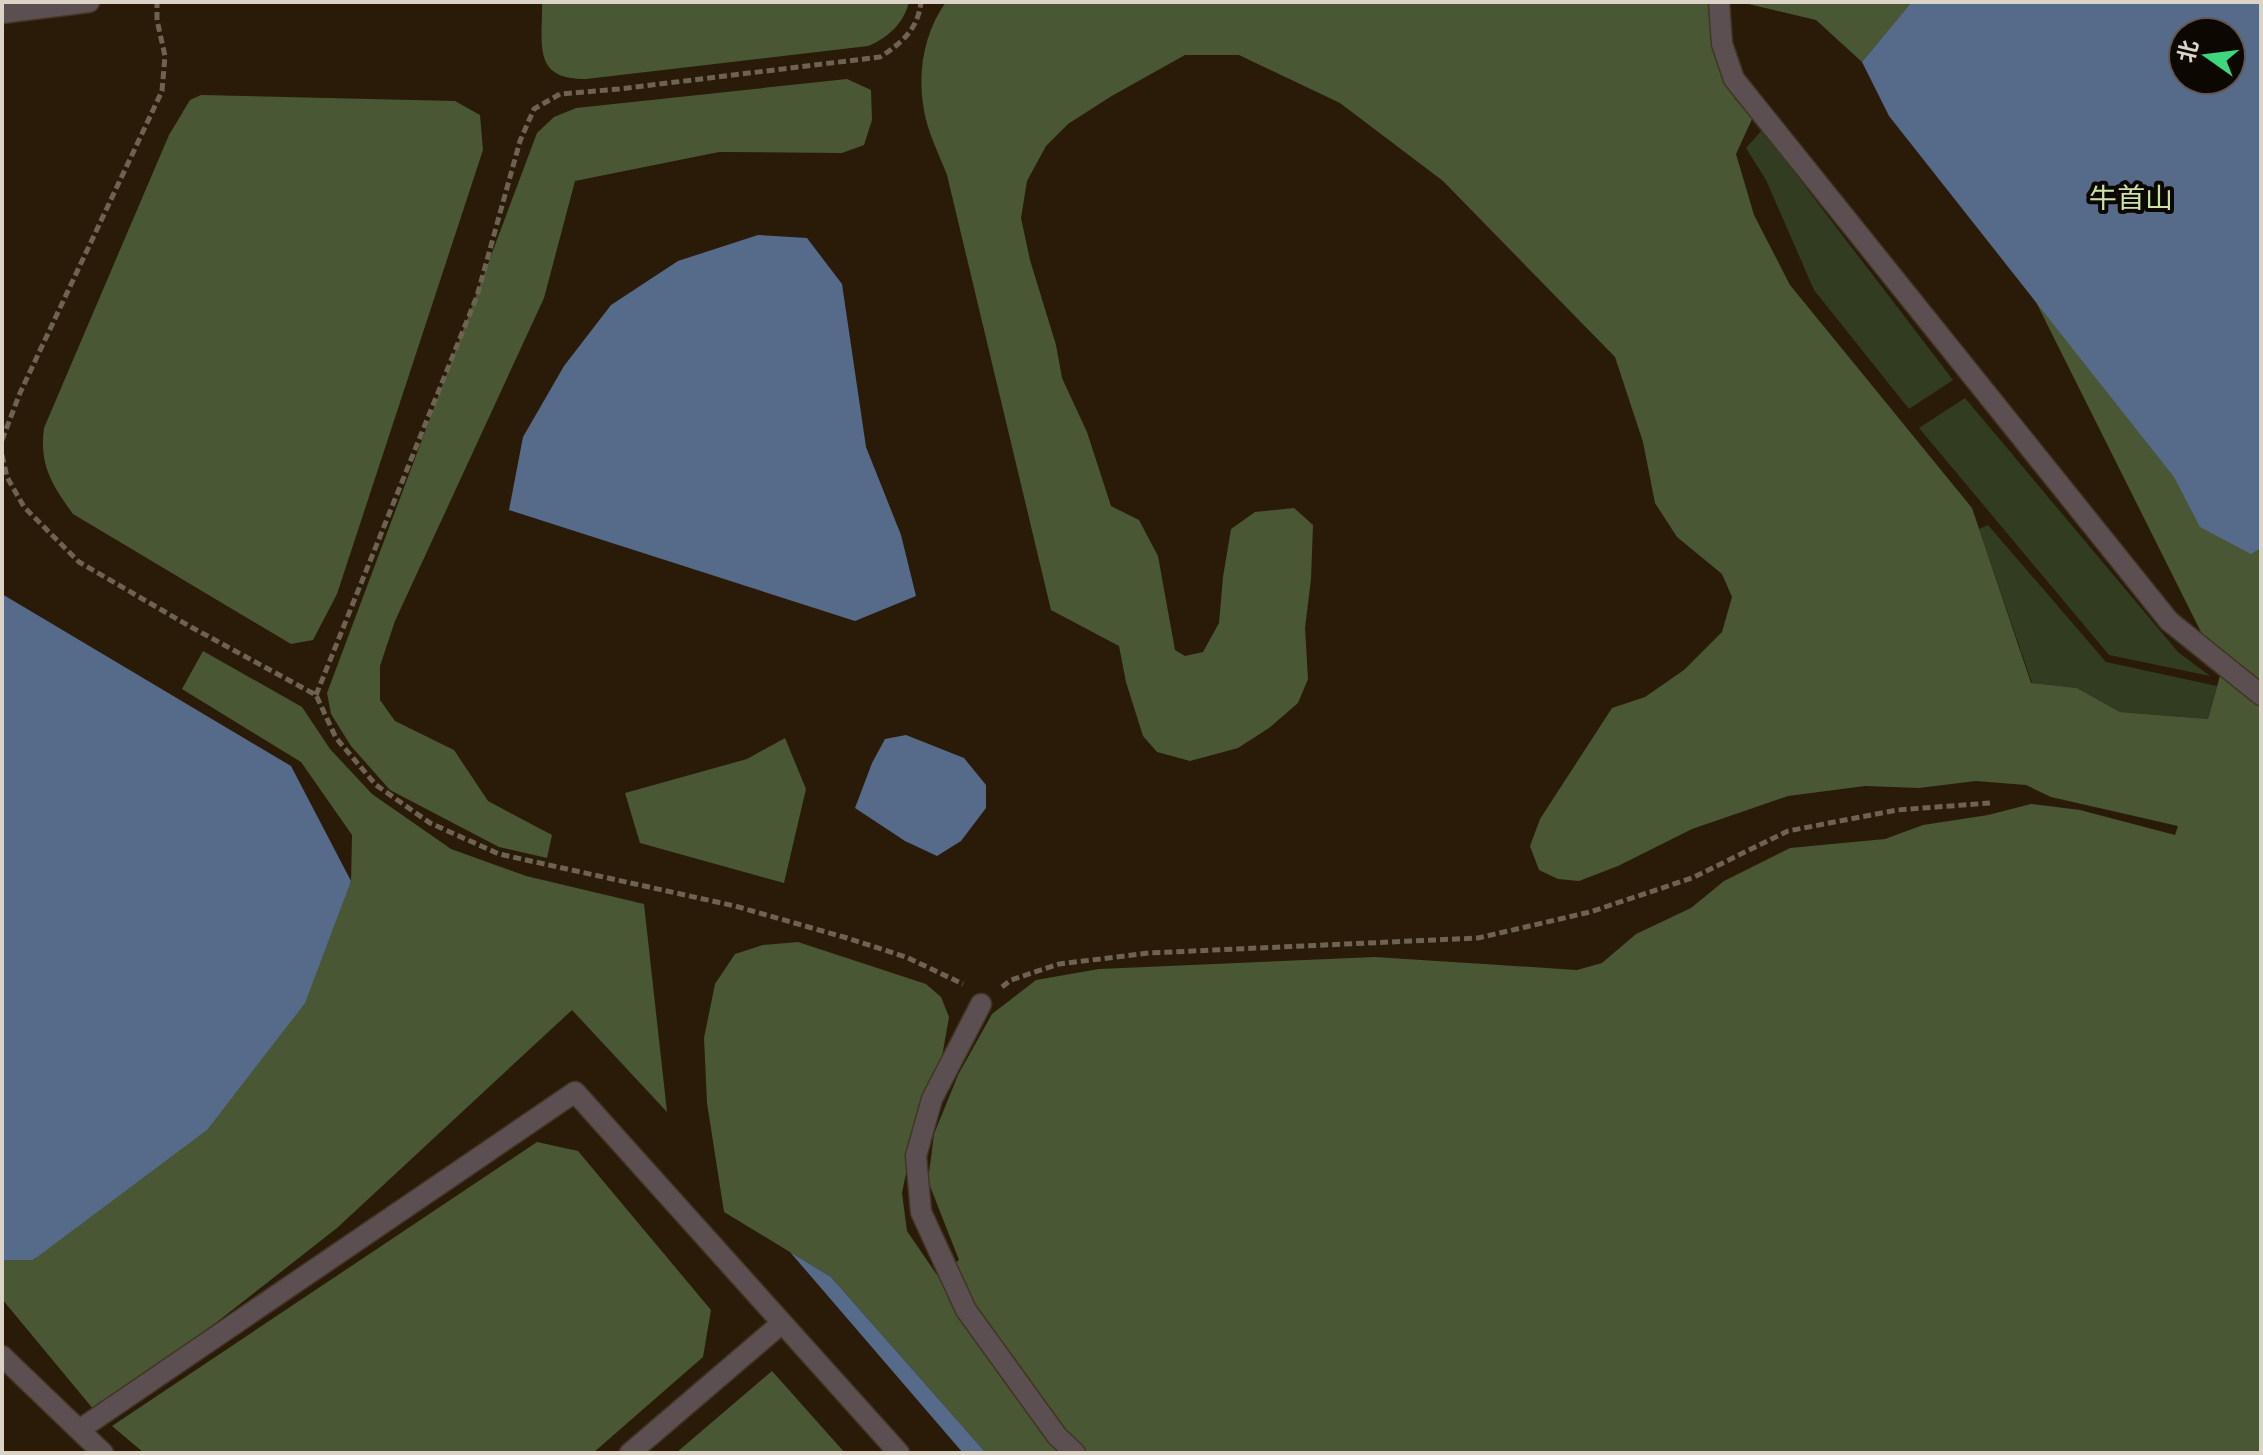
<svg xmlns="http://www.w3.org/2000/svg" width="2263" height="1455" font-family="'Alegreya Sans','Noto Sans SC',sans-serif">
  <style>
    .green { fill: #313c21 }
    .forest { fill: #495734; fill-rule: evenodd }
    .water { fill: #566a8a; fill-rule: evenodd }
    .lines { fill: none; stroke-linecap: round; stroke-linejoin: round }
    .street-casing { stroke: #423523; stroke-width: 23 }
    .path { stroke: #6e6252; stroke-width: 5; stroke-dasharray: 8 4; stroke-linecap: butt }
    .street { stroke: #5c4f52; stroke-width: 20 }
    .labels { text-anchor: middle; dominant-baseline: central; stroke-width: 8; stroke-linejoin: round; paint-order: stroke }
    .park-label { font-size: 28px; fill: #c9e3a5; stroke: #0d0702 }
  </style>
  <rect width="100%" height="100%" fill="#291b08"/>
  <path class="green" d="M1762,130L1953,380L1909,409L1814,290L1766,180L1746,148Z
    M1965,398L2178,652L2210,676L2109,655L1919,428Z
    M1988,525L2106,662L2217,686L2208,719L2120,712L2077,688L2032,683L1979,529Z"/>
  <path class="forest" d="M542,2H909C904,23 888,38 868,46L586,79C531,80 543,43 542,2Z
    M946,2H1722L1718,57L1735,99L1753,117L1736,154L1754,215L1790,285L1972,508L2031,683L2077,688L2120,712L2208,719L2221,672L1896,22L1862,62L1816,20L1740,2H2261V1453H986L831,1277L724,1212L707,1103L704,1038L715,984L735,954L763,945L798,942L926,984L941,997L949,1017L942,1057L914,1134L902,1193L907,1231L937,1275L959,1260L928,1181L934,1134L958,1075L992,1014L1036,980L1099,969L1375,957L1577,970L1602,963L1636,934L1691,908L1724,881L1790,848L1885,839L1923,825L1988,815L2031,804L2080,810L2175,835L2178,826L2051,797L2026,785L1976,781L1919,788L1865,786L1788,796L1692,829L1618,866L1579,881L1558,879L1539,870L1530,846L1540,819L1612,708L1645,697L1684,670L1722,632L1732,597L1722,574L1677,537L1655,503L1643,442L1615,357L1443,181L1340,103L1239,55H1185L1110,97L1068,124L1046,146L1027,181L1021,218L1030,260L1056,345L1062,378L1087,432L1111,506L1139,520L1158,556L1175,650L1185,656L1203,652L1219,623L1223,577L1231,529L1255,512L1294,508L1313,525L1311,579L1305,628L1308,679L1298,703L1269,728L1238,748L1190,761L1157,752L1143,736L1126,682L1119,646L1051,610L947,175C939,154 927,131 924,110C917,73 924,32 946,2ZM2183,32H2231V80H2183Z
    M847,79L871,90L872,120L864,145L842,153L719,152L575,181L544,298L395,621L380,666V700L395,721L454,750L488,801L552,835L547,858L499,847L390,790L351,746L331,714L327,693L537,133L554,117L576,108Z
    M201,95L455,101L480,115L483,150L337,594L313,640L291,644L73,514C52,485 39,465 44,428L169,135L190,100Z
    M203,651L302,707L330,749L372,794L451,849L526,876L644,904L667,1112L572,1010L337,1228L217,1322L94,1410L2,1299V1260H34L351,882L352,835L301,762L182,689Z
    M785,738L806,789L784,883L640,843L625,793L747,759Z
    M537,1142L578,1151L711,1310L703,1357L593,1453H144L112,1426Z
    M772,1371L845,1453H676Z"/>
  <path class="water" d="M1912,2H2261V548L2251,554L2200,527L2174,477L1889,116L1862,62ZM2183,32H2231V80H2183Z
    M758,235L807,238L842,284L866,447L901,535L916,596L855,621L509,510L523,437L564,366L611,305L678,261Z
    M2,594L291,766L351,881L305,1003L207,1130L33,1260H2Z
    M906,735L964,758L986,785V808L961,841L937,856L905,841L855,808L872,763L885,739Z
    M790,1252L831,1277L986,1453H963Z"/>
  <g class="lines">
    <g class="street-casing">
      <path id="street" d="M1719,2L1722,44L1734,79L2169,621L2261,695
        M2,13L89,2
        M981,1004L932,1099L916,1156L921,1212L966,1310L1057,1436L1075,1453
        M2,1356L103,1453
        M79,1430L575,1092L899,1453
        M630,1453L782,1323"/>
    </g>
    <path class="path" d="M2,440L20,393L162,91L165,56L157,20V2
      M2,455L7,477L24,507L79,562L191,627L316,695L336,738L376,785L430,823L499,854L735,906L847,938L906,957L963,984
      M316,695L477,296L520,141L534,109L560,94L619,89L880,57C902,43 918,29 921,2
      M1002,987L1011,980L1059,964L1149,953L1478,938L1590,912L1692,878L1788,831L1897,810L1990,803"/>
    <use href="#street" class="street"/>
  </g>
  <g class="labels">
    <g class="park-label">
      <text x="2131" y="200">牛首山</text>
    </g>
  </g>
  <rect width="2263" height="1455" fill="none" stroke="#dcd3c7" stroke-width="8"/>
  <g transform="translate(2207 56) rotate(284)"><circle r="38" fill="#0d0702" stroke="#605951" stroke-width="2"/>
  <path d="M0-6L14 30L0 20L-14 30Z" fill="#3fd77d"/>
  <text y="-12" font-size="22" font-weight="bold" text-anchor="middle" fill="#dcd3c7">北</text>
  </g>
</svg>
